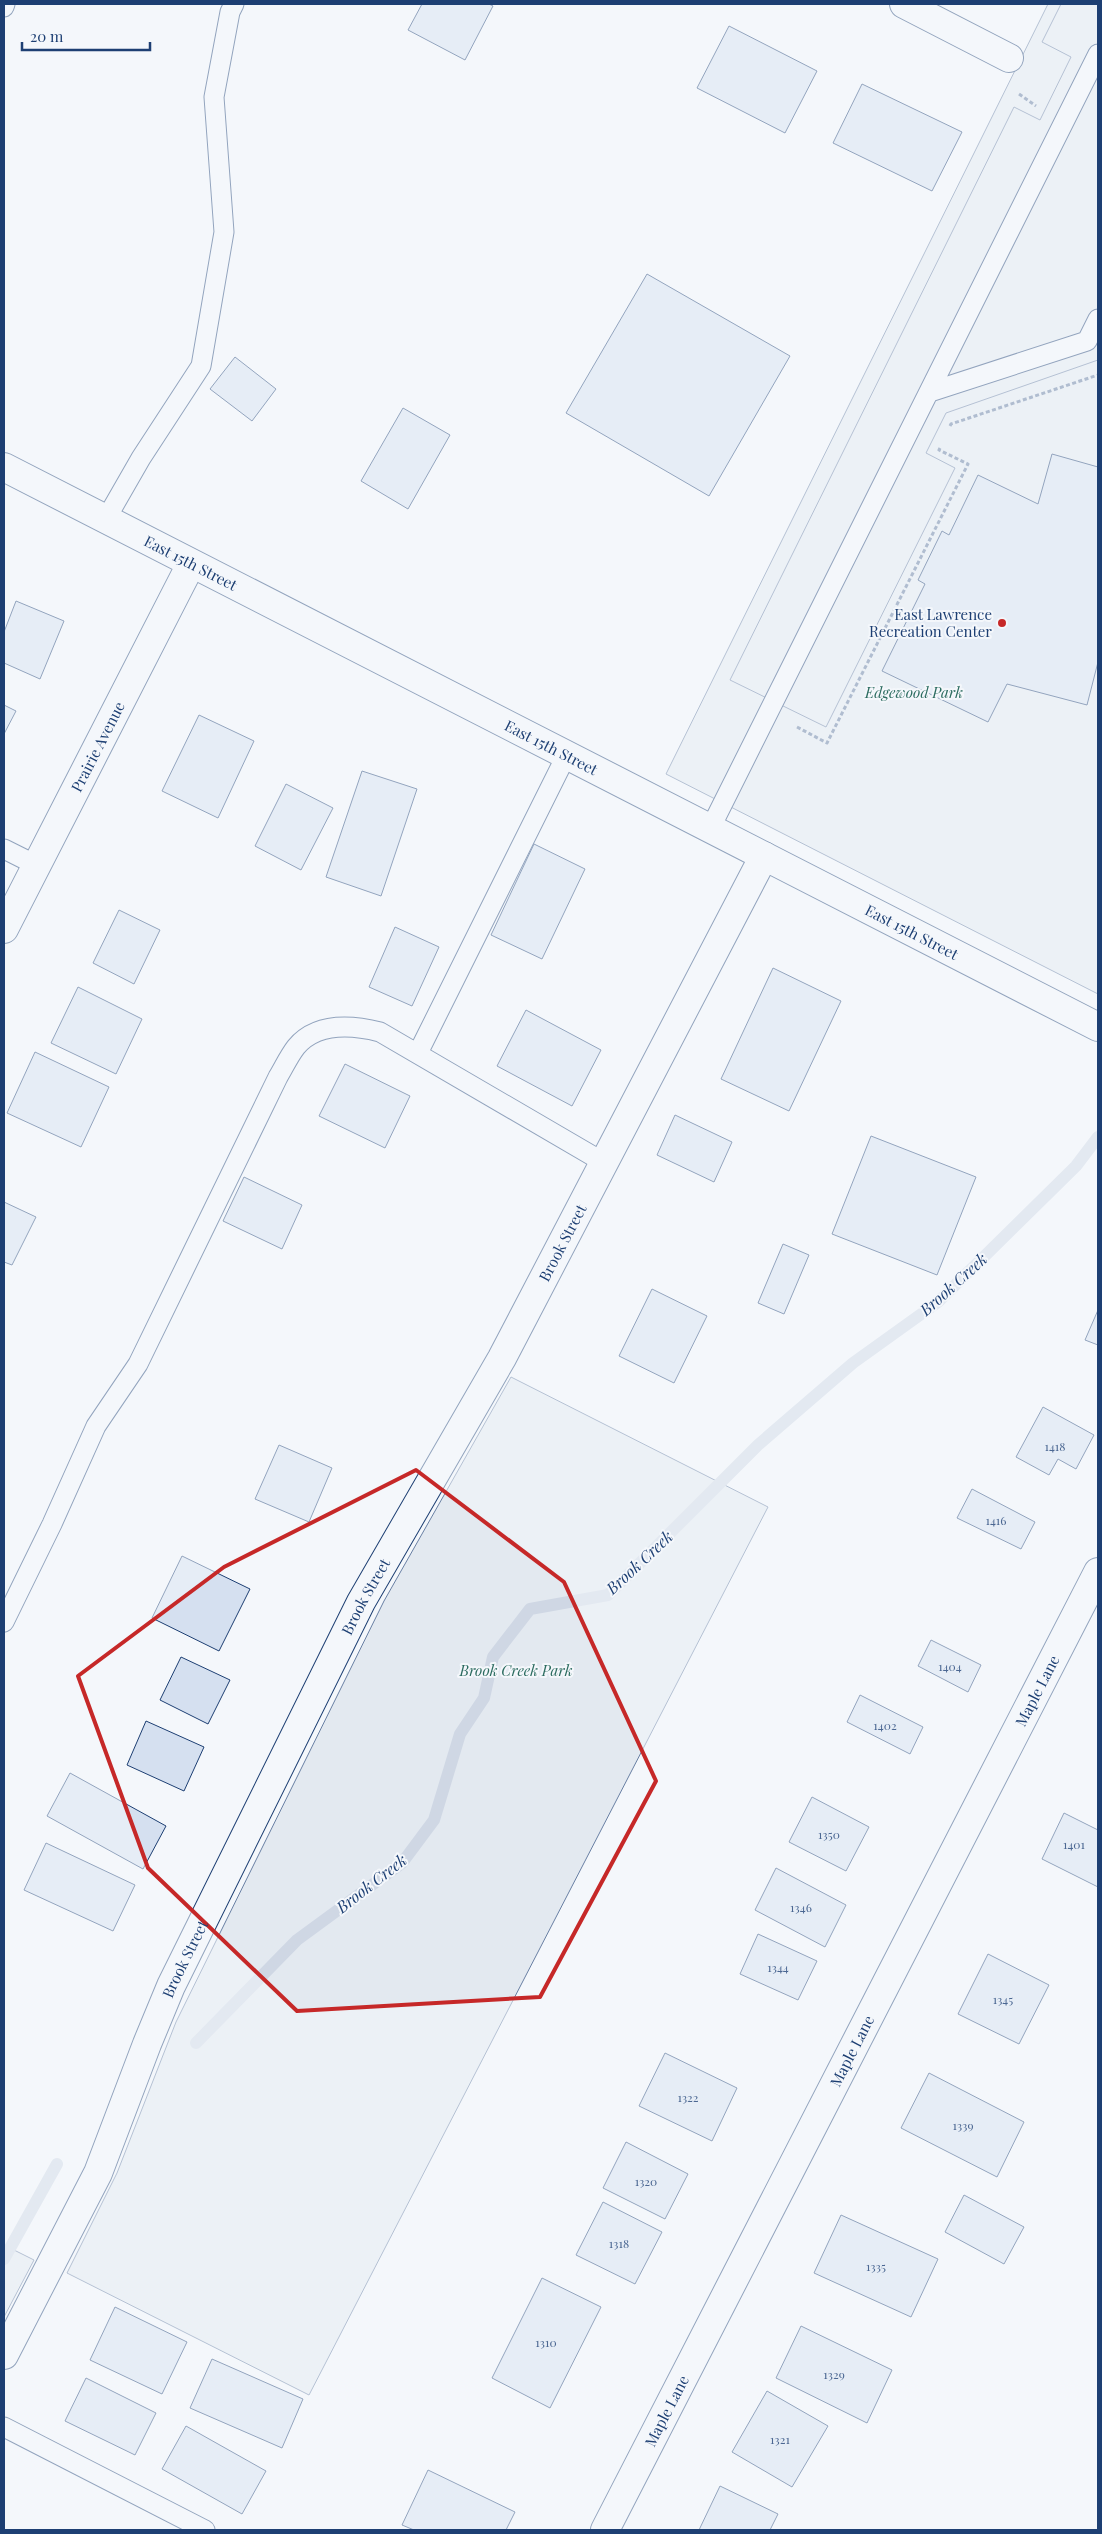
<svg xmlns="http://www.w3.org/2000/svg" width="1102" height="2534" font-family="'Playfair Display',serif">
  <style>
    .green { fill: #e3e9f0; stroke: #687fa3 }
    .parking { fill: #e3e8f0; stroke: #687fa3 }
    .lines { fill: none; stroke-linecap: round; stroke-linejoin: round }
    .stream { stroke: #cfd7e4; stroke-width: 12 }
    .building { fill: #d5e0f0; stroke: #1d3f73 }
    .lane-casing { stroke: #1d3f73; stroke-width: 21 }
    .street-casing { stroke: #1d3f73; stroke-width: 30 }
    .secondary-casing { stroke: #1d3f73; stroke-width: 30 }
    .path { stroke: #5e769c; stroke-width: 3; stroke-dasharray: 4 2.5; stroke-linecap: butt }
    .lane { stroke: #f4f7fb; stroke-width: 19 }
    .street { stroke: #f4f7fb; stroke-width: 28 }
    .secondary { stroke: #f4f7fb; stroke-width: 28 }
    .marked { fill: none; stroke: #c62828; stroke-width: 4; stroke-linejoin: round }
    .poi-dot { fill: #c62828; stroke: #f4f7fb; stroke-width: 2 }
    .labels { text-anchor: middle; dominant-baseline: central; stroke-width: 4; stroke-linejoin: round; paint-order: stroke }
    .number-label { font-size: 12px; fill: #4b6792 }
    .street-label { font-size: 15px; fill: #1d3f73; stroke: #f4f7fb }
    .poi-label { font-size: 15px; fill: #1d3f73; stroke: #f4f7fb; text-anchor: end }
    .park-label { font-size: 15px; font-style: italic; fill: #2c6c60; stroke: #f4f7fb }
    .water-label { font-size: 16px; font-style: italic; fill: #1d3f73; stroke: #f4f7fb }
  </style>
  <rect width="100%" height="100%" fill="#f4f7fb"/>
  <path class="green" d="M1048,4H1098V994L666,774Z
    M511,1377L768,1507L309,2395L67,2273L117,2173L176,2022L384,1601Z
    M4,2245L34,2260L4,2317Z"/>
  <path class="parking" d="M1061,4H1098V360L946,413L926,453L955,468L826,727L730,680L1014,107L1040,120L1071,57L1042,42Z"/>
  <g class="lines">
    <path class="stream" d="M196,2043L297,1940L402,1863L434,1820L460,1734L484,1698L493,1657L530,1609L608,1595L758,1445L853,1363L938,1302L1076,1166L1098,1137
      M4,2259L57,2164"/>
  </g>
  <path class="building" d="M422,4H489L493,6L465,60L408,30Z
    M729,26L817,71L785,133L697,88Z
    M862,84L962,132L932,191L833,143Z
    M647,274L790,356L709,496L566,413Z
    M235,357L276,389L252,421L210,389Z
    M403,408L450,435L408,509L361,481Z
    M1052,454L1098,467V662L1087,705L1007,684L988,722L882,671L925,584L918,580L942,531L949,535L978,475L1038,504Z
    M16,601L64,621L40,679L4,663V632Z
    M4,705L16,711L4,734Z
    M199,715L254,741L218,818L162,791Z
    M362,771L417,789L381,896L326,877Z
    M286,784L333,808L301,870L255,846Z
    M534,844L585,869L542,959L491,935Z
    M119,910L160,930L134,984L93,963Z
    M395,927L439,947L412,1006L369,987Z
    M773,968L841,1001L789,1111L721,1079Z
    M78,987L142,1019L116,1074L51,1043Z
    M526,1010L601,1050L572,1106L497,1066Z
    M35,1052L109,1087L81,1147L7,1113Z
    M345,1064L410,1096L385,1148L319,1116Z
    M675,1115L732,1142L714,1182L657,1155Z
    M871,1136L976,1177L937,1275L832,1234Z
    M244,1177L302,1205L282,1249L223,1221Z
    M4,1202L36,1217L12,1265L4,1262Z
    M783,1244L809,1255L784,1314L758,1303Z
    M652,1289L707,1316L674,1383L619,1356Z
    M1098,1310V1345L1085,1340Z
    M1043,1407L1094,1435L1076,1469L1058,1459L1049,1475L1016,1457Z
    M279,1445L332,1468L309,1522L255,1499Z
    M972,1489L1035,1522L1021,1549L957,1518Z
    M182,1556L250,1589L219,1651L152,1618Z
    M931,1640L981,1665L968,1692L918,1666Z
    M181,1657L230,1680L208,1724L160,1700Z
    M860,1695L923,1727L910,1754L847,1722Z
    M146,1721L204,1747L184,1791L127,1765Z
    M70,1773L166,1826L143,1869L47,1816Z
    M812,1797L869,1827L846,1871L789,1842Z
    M1064,1813L1098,1830V1887L1042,1859Z
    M46,1843L135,1885L113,1931L24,1890Z
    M776,1868L846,1905L825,1947L755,1910Z
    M758,1934L817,1961L798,2000L740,1974Z
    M988,1954L1049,1985L1019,2044L958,2014Z
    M665,2053L737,2088L712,2141L639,2106Z
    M929,2073L1024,2122L997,2177L901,2128Z
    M626,2142L688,2174L665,2219L603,2188Z
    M964,2195L1024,2227L1004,2264L945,2232Z
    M603,2202L662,2232L635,2284L576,2255Z
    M841,2215L938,2259L911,2317L814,2273Z
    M542,2278L601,2307L550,2408L492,2378Z
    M115,2307L187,2342L162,2394L90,2360Z
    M801,2326L892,2370L867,2423L776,2378Z
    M212,2359L303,2399L282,2448L190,2408Z
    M86,2378L156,2413L135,2455L65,2421Z
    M767,2391L828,2426L792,2487L732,2452Z
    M186,2426L266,2471L242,2514L162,2469Z
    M428,2470L515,2512L506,2530H414L402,2525Z
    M720,2486L778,2514L770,2530H699Z"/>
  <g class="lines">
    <g class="lane-casing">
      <path id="lane" d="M4,7L5,4
        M930,392L1087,341L1098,319
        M106,519L141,458L201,366L224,232L214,97L230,12L234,4
        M710,829L1098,54
        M4,849L36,865
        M418,1053L566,756
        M4,1622L52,1524L96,1426L138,1364L278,1077C284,1067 289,1056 296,1047C317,1022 352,1025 380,1032L603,1162
        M4,2427L205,2530"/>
    </g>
    <g class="street-casing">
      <g id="street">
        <path d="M904,4L1009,58"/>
        <path id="s1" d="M4,929L191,564"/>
        <path id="s2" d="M4,2355L98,2173L147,2044L171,1986L361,1602L502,1358L764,856"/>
        <path id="s3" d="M605,2530L1098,1572"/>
      </g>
    </g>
    <g class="secondary-casing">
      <g id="secondary">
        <path id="s4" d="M4,467L1098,1027"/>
      </g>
    </g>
    <path class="path" d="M1019,94L1036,106
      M950,426L951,424L1098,375
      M797,727L827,743L968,464L939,450L940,448"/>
    <use href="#lane" class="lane"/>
    <use href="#street" class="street"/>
    <use href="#secondary" class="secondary"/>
  </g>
  <path d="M0 0H1102V2534H0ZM416,1470L564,1582L656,1781L540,1997L297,2011L148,1868L78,1676L224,1567Z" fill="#f4f7fb" fill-opacity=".55" fill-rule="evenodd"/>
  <path class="marked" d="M416,1470L564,1582L656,1781L540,1997L297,2011L148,1868L78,1676L224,1567Z"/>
  <circle class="poi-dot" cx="1002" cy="623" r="5"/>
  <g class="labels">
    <g class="number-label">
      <text x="1055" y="1446">1418</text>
      <text x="996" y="1520">1416</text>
      <text x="950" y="1666">1404</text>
      <text x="885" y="1725">1402</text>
      <text x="829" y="1834">1350</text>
      <text x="1074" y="1844">1401</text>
      <text x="801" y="1907">1346</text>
      <text x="778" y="1967">1344</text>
      <text x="1003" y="1999">1345</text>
      <text x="688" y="2097">1322</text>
      <text x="963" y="2125">1339</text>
      <text x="646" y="2181">1320</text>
      <text x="619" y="2243">1318</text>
      <text x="876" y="2266">1335</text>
      <text x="546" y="2342">1310</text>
      <text x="834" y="2374">1329</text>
      <text x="780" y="2439">1321</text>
    </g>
    <g class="street-label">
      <text stroke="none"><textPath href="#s4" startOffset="210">East 15th Street</textPath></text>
      <text stroke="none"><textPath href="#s1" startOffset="205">Prairie Avenue</textPath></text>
      <text stroke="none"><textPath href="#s4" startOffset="615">East 15th Street</textPath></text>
      <text stroke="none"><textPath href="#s4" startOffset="1020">East 15th Street</textPath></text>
      <text stroke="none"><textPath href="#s2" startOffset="1246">Brook Street</textPath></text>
      <text stroke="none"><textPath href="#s2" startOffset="841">Brook Street</textPath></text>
      <text stroke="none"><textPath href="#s3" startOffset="944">Maple Lane</textPath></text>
      <text stroke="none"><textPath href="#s2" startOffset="436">Brook Street</textPath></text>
      <text stroke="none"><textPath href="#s3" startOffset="539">Maple Lane</textPath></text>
      <text stroke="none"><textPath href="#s3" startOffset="134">Maple Lane</textPath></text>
    </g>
    <g class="poi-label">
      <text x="992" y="614">East Lawrence<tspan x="992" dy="17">Recreation Center</tspan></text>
    </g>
    <g class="park-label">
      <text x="914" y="692">Edgewood Park</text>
      <text x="516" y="1670">Brook Creek Park</text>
    </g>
    <g class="water-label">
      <text transform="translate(953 1284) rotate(-42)">Brook Creek</text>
      <text transform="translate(639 1562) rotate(-43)">Brook Creek</text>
      <text transform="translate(371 1883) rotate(-38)">Brook Creek</text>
    </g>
  </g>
  <rect width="1102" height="2534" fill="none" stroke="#1d3f73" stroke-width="10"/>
  <path d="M22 42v8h128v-8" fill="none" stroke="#1d3f73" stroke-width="2.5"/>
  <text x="30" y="42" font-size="15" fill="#1d3f73" stroke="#f4f7fb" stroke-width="4" paint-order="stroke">20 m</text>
</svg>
